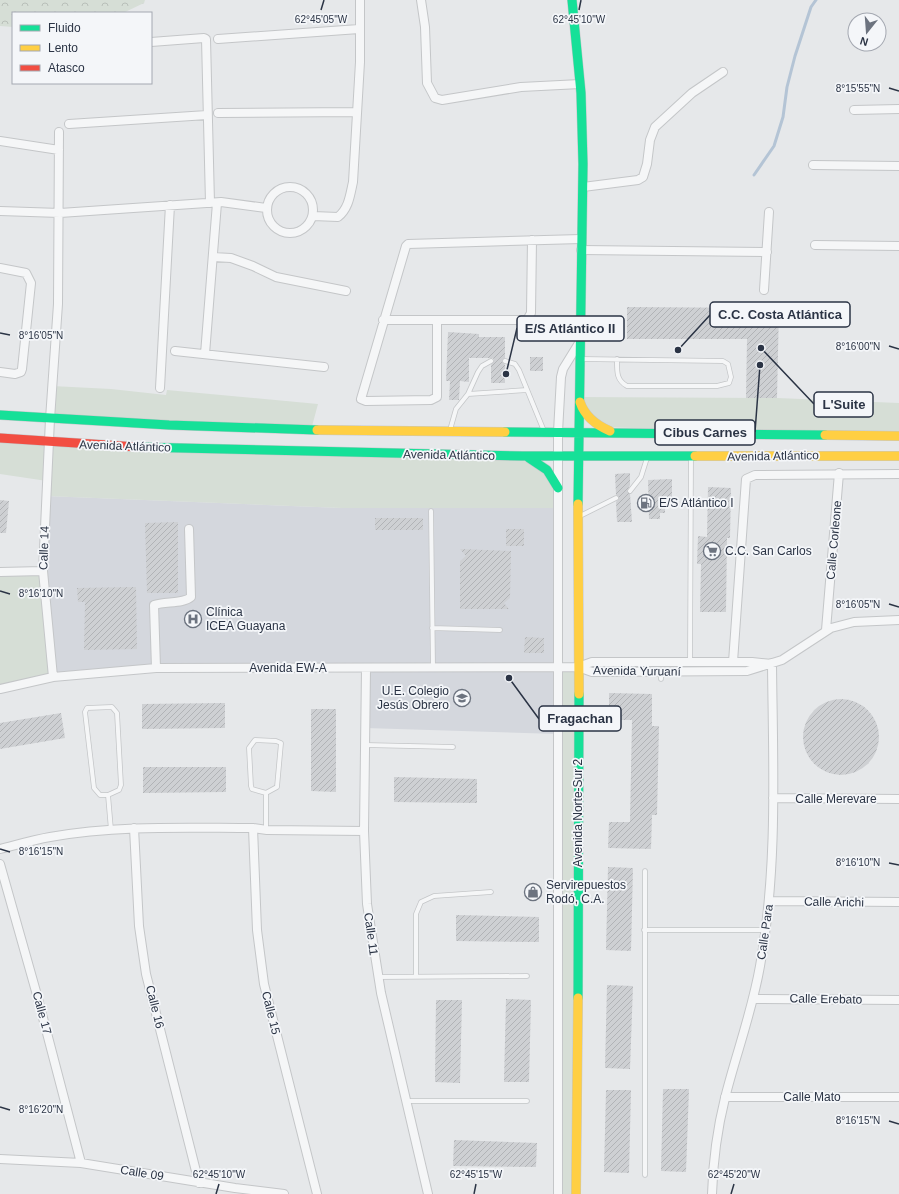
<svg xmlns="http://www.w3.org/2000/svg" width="899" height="1194" font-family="Arial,sans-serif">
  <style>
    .built { fill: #d4d7dd }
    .green { fill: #d6ded6 }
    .forest { fill: url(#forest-crowns) }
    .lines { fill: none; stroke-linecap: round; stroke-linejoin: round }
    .stream { stroke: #b4c4d5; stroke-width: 3 }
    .building { fill: url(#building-hatch) }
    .lane-casing { stroke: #c4c6c8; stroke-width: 5.5 }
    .street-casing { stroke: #c4c6c8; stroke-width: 10 }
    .fast-casing { stroke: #c4c6c8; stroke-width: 10 }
    .slow-casing { stroke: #c4c6c8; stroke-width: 10 }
    .jam-casing { stroke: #c4c6c8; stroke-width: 10 }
    .lane { stroke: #f5f6f7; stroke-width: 4 }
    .street { stroke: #f5f6f7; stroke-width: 8 }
    .fast { stroke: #16e098; stroke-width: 9 }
    .slow { stroke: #ffcf43; stroke-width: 9 }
    .jam { stroke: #f24e42; stroke-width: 9 }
    .ticks { fill: none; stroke: #2b3445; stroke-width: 1.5 }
    .labels { text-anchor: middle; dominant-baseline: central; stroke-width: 3.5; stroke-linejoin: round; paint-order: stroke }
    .street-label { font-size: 12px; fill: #2b3445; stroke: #f4f6f9 }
    .poi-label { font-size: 12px; fill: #2b3445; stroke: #f4f6f9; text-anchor: start }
    .ticks-label { font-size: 10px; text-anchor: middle; fill: #2b3445; stroke: #f4f6f9; stroke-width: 3.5; stroke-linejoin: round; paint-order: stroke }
    .leader { fill: none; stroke: #2b3445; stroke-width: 1.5 }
    .callout-dot { fill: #2b3445; stroke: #f4f6f9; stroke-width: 1.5 }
    .callout { fill: #f4f6f9; stroke: #2b3445; stroke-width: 1.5 }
    .callout-label { font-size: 13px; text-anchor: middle; font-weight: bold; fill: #2b3445 }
  </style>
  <defs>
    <pattern id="forest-crowns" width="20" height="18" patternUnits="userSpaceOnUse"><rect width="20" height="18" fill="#d6ded6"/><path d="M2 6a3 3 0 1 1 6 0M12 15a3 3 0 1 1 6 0" fill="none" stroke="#b8bfb9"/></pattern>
    <pattern id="building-hatch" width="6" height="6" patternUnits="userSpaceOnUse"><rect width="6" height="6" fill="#ced0d3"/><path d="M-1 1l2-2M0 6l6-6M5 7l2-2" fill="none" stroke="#b1b3b6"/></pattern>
  </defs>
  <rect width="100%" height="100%" fill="#e6e8ea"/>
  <path class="built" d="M46,496L342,508H558V734L365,728L366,669L186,667L53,677L43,571Z"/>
  <path class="green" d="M52,386L111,389L166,395L167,390L318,404L311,430L50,419Z
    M578,397L777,398L899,403V436L600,427Z
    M0,438L522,456L553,476L558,508H342L46,496L47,481L0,474Z
    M43,571L53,677L0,689V572Z
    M557,667H578L576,1194H558Z"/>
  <path class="forest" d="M0,0H145L144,3L123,13H13V27L0,26Z"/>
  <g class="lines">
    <path class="stream" d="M754,175L774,146L783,117L787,87L795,56L811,7L816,0"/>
  </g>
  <path class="building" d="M627,307L779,308L777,398H746L747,339H627Z
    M448,332L479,334V337H505V358L502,361L505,365V383H491V365L494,361L493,358H469V382L460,381L459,400H449L450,381H446Z
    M530,357H543V371H530Z
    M630,473V485L627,491L630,494L632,522H617L616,502L619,498L616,495L615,474Z
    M672,479V506H665V513H660V519H649L648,480Z
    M708,487L731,488L730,538H727L726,612H700L701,564H697L698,536L707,537Z
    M0,500L9,501L6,533H0Z
    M375,518H423V530H375Z
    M178,522V593H147L145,523Z
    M506,529H524V546H506Z
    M460,549L511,551L510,598L504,603L509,609H460V561L466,556Z
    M136,587L137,649L84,650L85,602H78L77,588Z
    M525,637L544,638V653H524Z
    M609,693L652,694V726H659L657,815H652L651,849L608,848L609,822H630L632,720H609Z
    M803 737a38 38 0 1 1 76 0a38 38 0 1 1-76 0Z
    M225,703V728L142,729V704Z
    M311,709H336V792L311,791Z
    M61,713L65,738L0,749V723Z
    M143,767H226V792L143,793Z
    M394,777L477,779V803L394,802Z
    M608,867L633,868L631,951L606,950Z
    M456,915L539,917V942L456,941Z
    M607,985L633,986L630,1069L605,1068Z
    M506,999L531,1000L529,1082H504Z
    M436,1000H462L460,1083L435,1082Z
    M663,1089H689L686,1172L661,1171Z
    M606,1090H631L629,1173L604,1172Z
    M454,1140L537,1143L536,1167L453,1166Z"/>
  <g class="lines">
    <g class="lane-casing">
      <path id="lane" d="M581,359L723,361L728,364L731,377L729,383L717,386H627C616,380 617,371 617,359
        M505,361L515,364L519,370L544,431
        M468,394L527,390
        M450,430L456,409L468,394L478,372L482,366L491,361
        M630,491L641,477L647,458
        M431,511L433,667
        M580,516L616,498
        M432,628L500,630
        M690,662L691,456
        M661,672V679
        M365,745L453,747
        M266,793L252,789L251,786L249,748L255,740L276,741L281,743L277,787L266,793V830
        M108,795H100L94,788L85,712L87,708L112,707L117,713L121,785L119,790L108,795L111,830
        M644,930H765
        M416,976V914L421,902L434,896L491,892
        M378,977L527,976
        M407,1101H527
        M645,1175V871"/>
    </g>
    <g class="street-casing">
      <path id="street" d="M421,0L425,27L427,83L435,98L442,100L521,87L580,84
        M218,39L359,29
        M151,42L204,38L206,39L210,203
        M854,110L899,109
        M218,113L357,112
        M69,124L207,115
        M0,141L59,150
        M813,165L899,166
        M267 210a23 23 0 1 1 46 0a23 23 0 1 1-46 0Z
        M583,187L638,180L643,177L647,164L650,140L655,127L692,93L723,72
        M0,211L60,213L221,202L266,208
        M313,216L338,217C349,208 350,195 353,182L360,62V0
        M815,245L899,246
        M581,250L767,252
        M213,257L231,258L253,266L276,277L346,291
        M0,268L26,273L31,283L22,369L21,372L15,374L0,372
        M764,290L769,212
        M383,320H527L531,313L532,240
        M437,320V397L431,400L366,401L361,399L406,246L408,244L581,239
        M175,351L324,367
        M205,354L217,203
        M160,388L170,205
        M0,572L43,571
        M826,630L839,473
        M733,662L746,479L755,475L899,474
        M578,667L592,672L747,671L782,660L831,628L854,622L899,620
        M156,668L154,605C165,601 183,604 191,597L189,529
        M366,669L364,831L367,904L381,993L428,1194
        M53,677L43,571L50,419L58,304L59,132
        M0,689L53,677L156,668L578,667L592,662H752L772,664
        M773,798L899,799
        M134,828L139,926L146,974L199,1183
        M253,828L257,930L264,984L317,1194
        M0,849C16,845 33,840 50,837C117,825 186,828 253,828L267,830L364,831
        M0,864L37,995L81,1163
        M770,901L899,902
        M754,999L899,1000
        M725,1097H899
        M0,1159L81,1163L235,1188L284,1194
        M558,1194V432L561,377L563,369L579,343
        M712,1194C713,1162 717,1130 725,1098C736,1054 752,1012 760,966C778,867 773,765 772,664"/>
    </g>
    <g class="fast-casing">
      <path id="fast" d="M572,0L581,93L583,164L578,504
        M0,415L169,425L317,430
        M505,432L825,435
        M137,447L522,456H695
        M529,458L547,470L558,488
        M578,998L579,694"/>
    </g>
    <g class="slow-casing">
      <path id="slow" d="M580,402C585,417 596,425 610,431
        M317,430L505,432
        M825,435L899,436
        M695,456H899
        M578,504L579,694
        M576,1194L578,998"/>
    </g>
    <g class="jam-casing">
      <path id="jam" d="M0,438L137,447"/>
    </g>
    <use href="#lane" class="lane"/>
    <use href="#street" class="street"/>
    <use href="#fast" class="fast"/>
    <use href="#slow" class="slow"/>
    <use href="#jam" class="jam"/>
  </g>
  <path class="ticks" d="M321,10L324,0M579,10L581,0M889,88L899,91M0,333L10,335M889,346L899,349M0,591L10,594M889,604L899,607M0,849L10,852M889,863L899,865M0,1107L10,1110M889,1121L899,1124M216,1194L219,1184M474,1194L476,1184M731,1194L734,1184"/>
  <defs>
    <g id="fuel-ring" transform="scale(0.9)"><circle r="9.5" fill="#f4f6f9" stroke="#6c737f" stroke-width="1.5"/><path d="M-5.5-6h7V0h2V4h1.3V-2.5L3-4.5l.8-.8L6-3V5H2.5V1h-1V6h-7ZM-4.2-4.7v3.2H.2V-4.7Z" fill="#6c737f"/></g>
    <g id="supermarket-ring" transform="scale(0.9)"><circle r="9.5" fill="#f4f6f9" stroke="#6c737f" stroke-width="1.5"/><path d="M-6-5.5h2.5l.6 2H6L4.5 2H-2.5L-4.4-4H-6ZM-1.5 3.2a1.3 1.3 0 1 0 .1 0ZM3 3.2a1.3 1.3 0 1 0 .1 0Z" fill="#6c737f"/></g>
    <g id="hospital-ring" transform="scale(0.9)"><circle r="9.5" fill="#f4f6f9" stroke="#6c737f" stroke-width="1.5"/><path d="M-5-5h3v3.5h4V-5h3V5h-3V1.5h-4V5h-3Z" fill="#6c737f"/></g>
    <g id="school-ring" transform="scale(0.9)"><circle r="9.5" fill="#f4f6f9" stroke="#6c737f" stroke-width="1.5"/><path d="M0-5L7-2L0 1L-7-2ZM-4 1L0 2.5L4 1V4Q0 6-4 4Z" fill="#6c737f"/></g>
    <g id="shop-ring" transform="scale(0.9)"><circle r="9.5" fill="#f4f6f9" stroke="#6c737f" stroke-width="1.5"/><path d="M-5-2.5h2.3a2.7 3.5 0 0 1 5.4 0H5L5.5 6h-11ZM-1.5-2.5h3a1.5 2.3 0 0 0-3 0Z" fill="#6c737f"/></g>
  </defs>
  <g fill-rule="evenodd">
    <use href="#fuel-ring" x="646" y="503"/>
    <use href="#supermarket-ring" x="712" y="551"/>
    <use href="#hospital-ring" x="193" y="619"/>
    <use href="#school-ring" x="462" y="698"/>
    <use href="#shop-ring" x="533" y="892"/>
  </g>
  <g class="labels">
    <g class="street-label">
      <text transform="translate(125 446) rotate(2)">Avenida Atlántico</text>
      <text transform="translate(449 455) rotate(1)">Avenida Atlántico</text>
      <text transform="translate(773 456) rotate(-1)">Avenida Atlántico</text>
      <text transform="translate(834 540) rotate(-85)">Calle Corleone</text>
      <text transform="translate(44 548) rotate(-88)">Calle 14</text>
      <text x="288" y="668">Avenida EW-A</text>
      <text transform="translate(637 671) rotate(1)">Avenida Yuruaní</text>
      <text x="836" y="799">Calle Merevare</text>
      <text transform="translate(578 813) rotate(-90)">Avenida Norte-Sur 2</text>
      <text transform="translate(834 902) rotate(1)">Calle Arichi</text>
      <text transform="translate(765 932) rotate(-82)">Calle Para</text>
      <text transform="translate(371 934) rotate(82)">Calle 11</text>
      <text transform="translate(826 999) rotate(1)">Calle Erebato</text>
      <text transform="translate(155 1007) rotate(76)">Calle 16</text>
      <text transform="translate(42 1013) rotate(75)">Calle 17</text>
      <text transform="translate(271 1013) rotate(76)">Calle 15</text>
      <text x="812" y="1097">Calle Mato</text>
      <text transform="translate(142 1173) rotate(9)">Calle 09</text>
    </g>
    <g class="poi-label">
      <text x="659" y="503">E/S Atlántico I</text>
      <text x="725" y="551">C.C. San Carlos</text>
      <text x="206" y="612">Clínica<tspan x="206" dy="14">ICEA Guayana</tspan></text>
      <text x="449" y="691" text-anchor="end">U.E. Colegio<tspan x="449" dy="14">Jesús Obrero</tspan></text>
      <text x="546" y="885">Servirepuestos<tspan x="546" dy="14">Rodó, C.A.</tspan></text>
    </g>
  </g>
  <g class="ticks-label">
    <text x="321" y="23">62°45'05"W</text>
    <text x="579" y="23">62°45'10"W</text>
    <text x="858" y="92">8°15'55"N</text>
    <text x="41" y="339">8°16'05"N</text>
    <text x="858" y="350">8°16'00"N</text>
    <text x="41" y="597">8°16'10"N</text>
    <text x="858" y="608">8°16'05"N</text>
    <text x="41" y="855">8°16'15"N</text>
    <text x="858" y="866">8°16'10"N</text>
    <text x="41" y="1113">8°16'20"N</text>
    <text x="858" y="1124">8°16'15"N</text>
    <text x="219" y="1178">62°45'10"W</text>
    <text x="476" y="1178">62°45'15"W</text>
    <text x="734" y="1178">62°45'20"W</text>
  </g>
  <path class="leader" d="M678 350L710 315M506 374L517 328M761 348L814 404M760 365L755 432M509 678L539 719"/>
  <g class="callout-dot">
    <circle cx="678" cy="350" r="4"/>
    <circle cx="506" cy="374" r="4"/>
    <circle cx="761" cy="348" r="4"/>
    <circle cx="760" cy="365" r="4"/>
    <circle cx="509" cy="678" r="4"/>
  </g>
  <g class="callout">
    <rect x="710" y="302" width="140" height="25" rx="4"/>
    <rect x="517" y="316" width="107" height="25" rx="4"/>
    <rect x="814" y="392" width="59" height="25" rx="4"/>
    <rect x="655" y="420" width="100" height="25" rx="4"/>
    <rect x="539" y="706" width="82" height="25" rx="4"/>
  </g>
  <g class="callout-label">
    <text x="780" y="319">C.C. Costa Atlántica</text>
    <text x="570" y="333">E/S Atlántico II</text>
    <text x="844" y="409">L'Suite</text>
    <text x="705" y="437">Cibus Carnes</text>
    <text x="580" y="723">Fragachan</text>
  </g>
  <rect x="12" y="12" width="140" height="72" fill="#f4f6f9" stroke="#a4a8b1"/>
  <rect x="20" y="25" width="20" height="6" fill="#16e098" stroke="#a4a8b1"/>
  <text x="48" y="32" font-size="12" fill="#2b3445">Fluido</text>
  <rect x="20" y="45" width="20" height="6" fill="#ffcf43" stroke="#a4a8b1"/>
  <text x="48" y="52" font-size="12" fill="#2b3445">Lento</text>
  <rect x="20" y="65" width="20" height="6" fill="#f24e42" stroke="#a4a8b1"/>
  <text x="48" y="72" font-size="12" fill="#2b3445">Atasco</text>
  <g transform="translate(867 32) rotate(197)"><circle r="19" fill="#f4f6f9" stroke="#a4a8b1"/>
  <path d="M0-3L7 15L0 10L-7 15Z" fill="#6c737f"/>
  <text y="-6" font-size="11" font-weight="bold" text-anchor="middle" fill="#2b3445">N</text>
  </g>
</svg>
